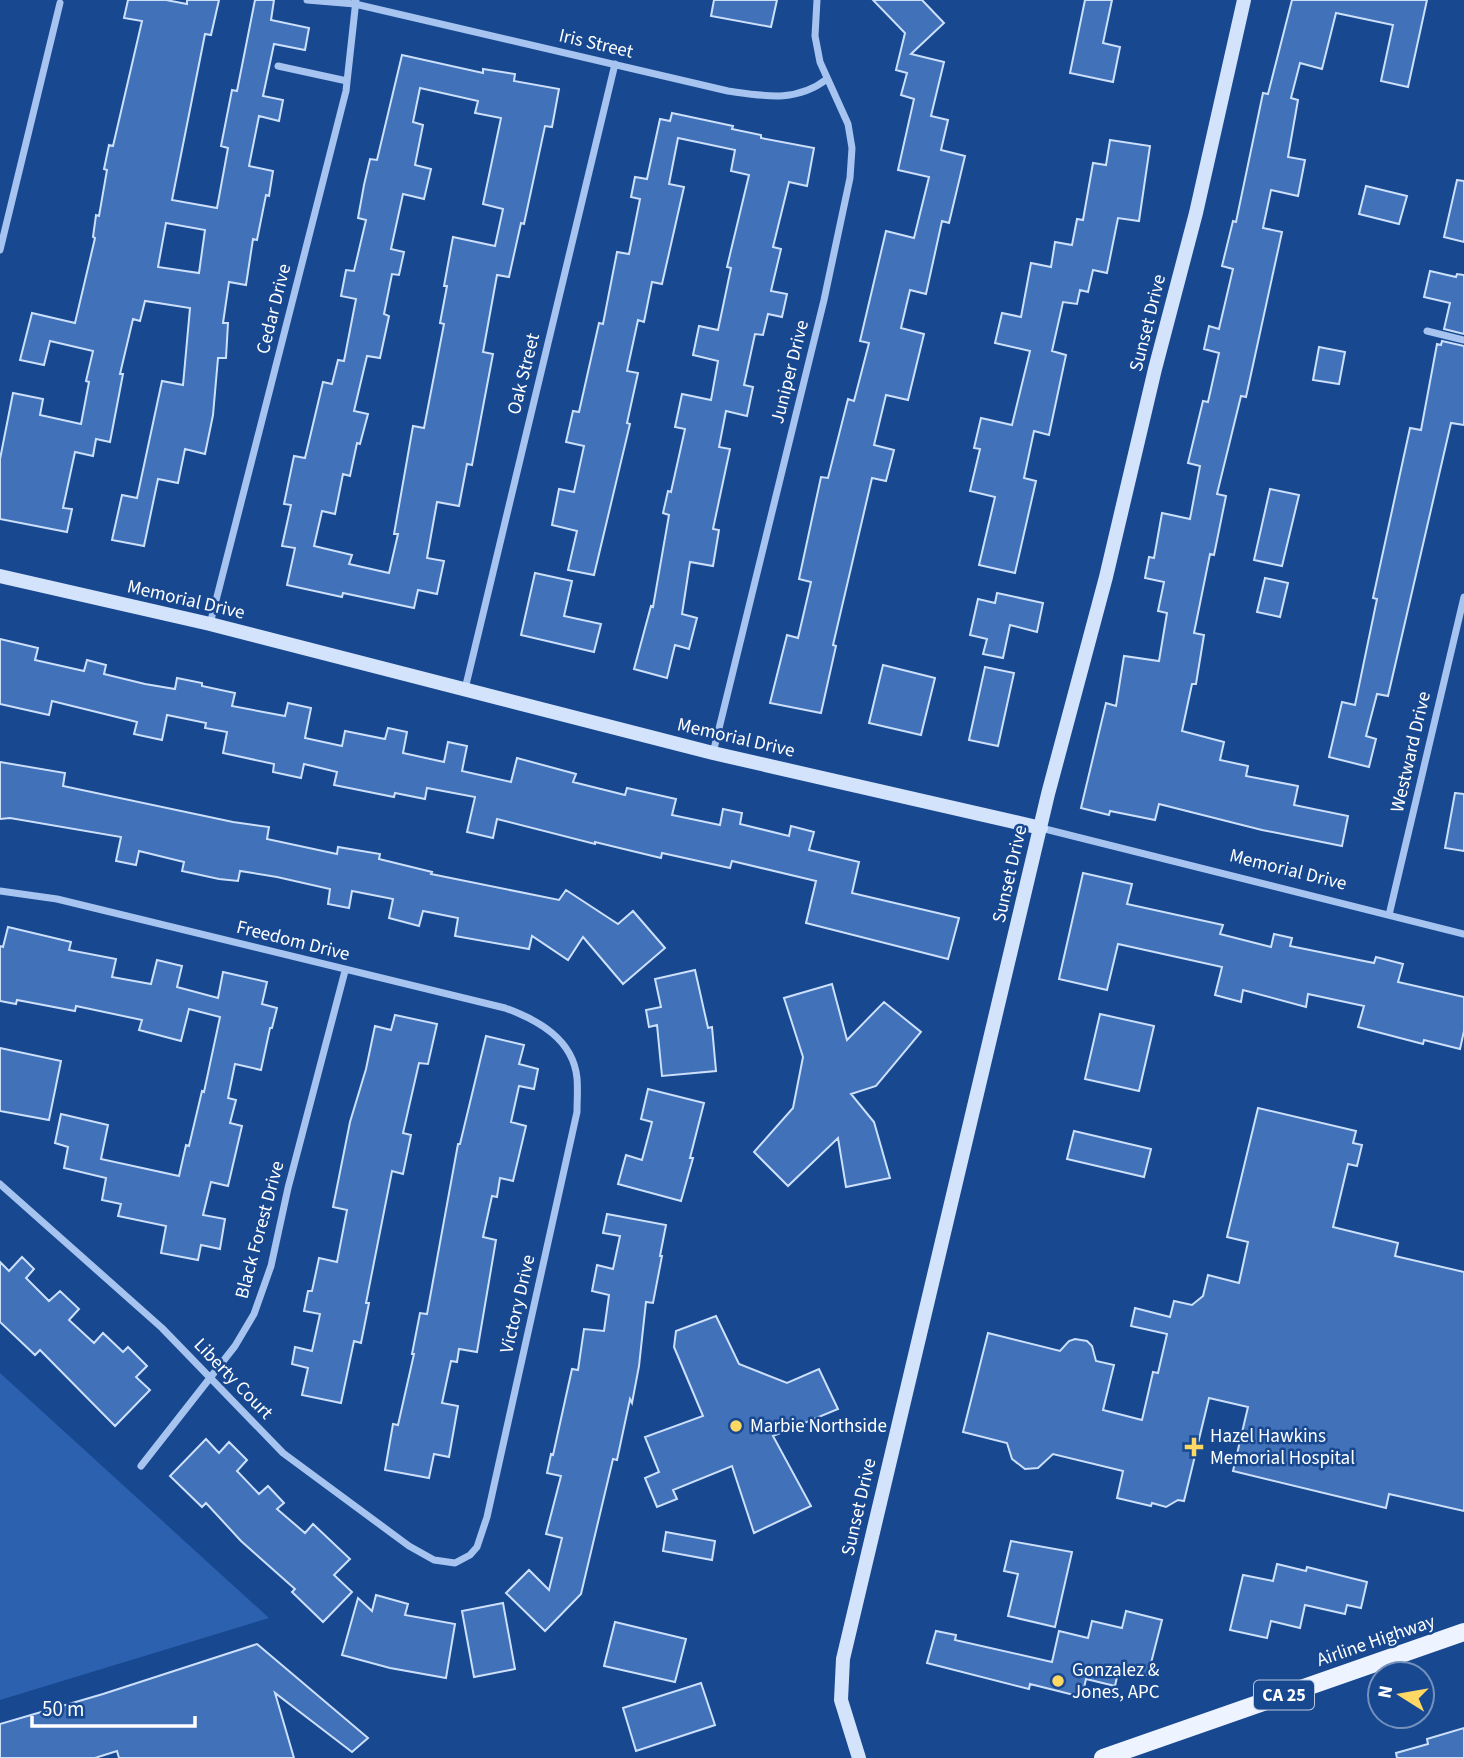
<svg xmlns="http://www.w3.org/2000/svg" width="1464" height="1758" font-family="'Source Sans 3',sans-serif">
  <style>
    .green { fill: #2b61ae }
    .building { fill: #4171b8; stroke: #cce0fb; stroke-width: 2; fill-rule: evenodd }
    .lines { fill: none; stroke-linecap: round; stroke-linejoin: round }
    .street { stroke: #a6c4ef; stroke-width: 7 }
    .secondary { stroke: #d3e3fb; stroke-width: 14 }
    .primary { stroke: #eef4ff; stroke-width: 18 }
    .poi-dot { fill: #ffd864; stroke: #184890; stroke-width: 2.5 }
    .labels { text-anchor: middle; dominant-baseline: central; stroke-width: 5; stroke-linejoin: round; paint-order: stroke }
    .shield { fill: #184890; stroke: #bac8de; stroke-width: 2 }
    .shield-label { font-size: 18px; font-weight: bold; fill: #fff }
    .street-label { font-size: 19px; fill: #fff; stroke: #184890 }
    .poi-label { font-size: 19px; fill: #fff; stroke: #184890; text-anchor: start }
  </style>
  <rect width="100%" height="100%" fill="#184890"/>
  <path class="green" d="M0,1373L269,1618L0,1700Z"/>
  <path class="building" d="M128,0H166L187,4V0H219L211,35L205,34L172,200L217,208L228,148L221,146L232,90L237,91L255,0H274L271,20L309,28L305,50L274,44L263,96L283,100L279,121L259,116L249,166L273,171L269,196L266,195L257,240L253,239L246,285L229,282L223,323H228L226,358H218L213,415L205,454L185,449L178,483L158,479L144,546L112,540L122,495L137,498L162,381L183,385L190,308L145,301L140,321L133,319L120,374H123L110,442L96,439L93,456L75,452L63,508L72,509L67,532L0,519V459L13,393L43,399L40,415L81,424L89,382L86,381L93,351L50,341L44,365L20,360L32,313L75,323L95,238L93,237L96,215L99,216L107,170L104,169L109,145L113,146L142,21L124,18ZM166,223L205,230L199,273L158,267Z
    M714,0H777L771,27L711,16Z
    M873,0H922L944,23L911,54L944,62L931,116L948,120L941,150L965,156L949,223L942,221L926,294L910,290L901,328L924,334L908,400L886,395L874,445L894,450L886,481L872,478L833,645L836,646L821,713L770,703L787,635L798,638L811,582L799,579L821,477L828,478L848,399L854,401L869,343L860,341L886,231L914,238L929,177L898,170L914,99L901,95L907,73L896,70L905,33Z
    M1085,0H1112L1103,43L1120,47L1113,82L1070,73Z
    M1292,0H1427L1408,87L1381,81L1393,25L1336,13L1322,69L1300,63L1291,98L1298,100L1288,157L1305,160L1298,196L1271,190L1263,228L1282,232L1246,397L1241,396L1217,494L1226,496L1214,555L1210,554L1194,633L1204,635L1196,684H1192L1182,731L1224,742L1220,760L1248,766L1246,776L1298,786L1294,805L1348,816L1342,846L1262,830L1159,804L1155,820L1110,811L1109,815L1081,808L1106,703L1116,706L1124,656L1159,661L1167,613L1158,611L1164,582L1145,578L1149,557L1154,558L1162,513L1190,519L1200,466L1188,463L1203,401L1208,402L1219,353L1204,349L1209,326L1219,329L1233,269L1222,266L1233,221L1236,222L1263,93L1268,94Z
    M402,55L483,73V69L515,74L514,81L559,89L552,127L545,126L524,224L521,223L509,277L497,275L483,352L493,354L472,465L467,464L459,506L437,502L427,558L444,561L437,594L418,590L414,608L343,593L342,597L287,585L295,548L282,546L291,505L284,504L294,456L305,458L323,382L332,384L338,360L344,361L356,299L341,296L346,270L354,271L366,220L358,218L364,185L370,159L377,160ZM420,88L478,101L475,113L501,118L483,204L503,209L495,246L453,237L444,286H447L440,323L444,324L424,428L413,426L394,534H398L389,573L349,564L352,555L314,546L322,511L335,514L343,474L350,476L357,443L360,444L368,414L354,411L367,356L380,358L389,316L384,314L392,274L399,275L404,252L391,249L403,194L424,199L431,169L415,165L423,125L413,122Z
    M672,113L733,126L732,129L761,135V138L814,148L807,186L789,182L773,247L781,249L771,291L787,294L782,317L768,314L763,335L755,334L744,385L753,387L747,416L726,411L719,447L730,449L713,529L719,530L713,566L690,562L682,614L697,618L689,649L675,645L667,678L634,669L651,606L653,607L669,515L663,513L668,491L671,492L685,429L675,427L682,394L711,400L718,361L693,355L699,326L718,330L731,268L727,267L749,175L731,171L735,150L678,138L669,184L684,187L662,284L652,282L644,322L638,320L627,371L638,373L627,423L630,424L594,575L568,570L577,531L552,525L559,489L574,492L584,446L566,442L573,411L579,412L599,323L603,324L617,252L629,254L640,199L631,197L635,177L647,179L660,119L670,121Z
    M1110,140L1150,146L1139,221L1118,218L1107,273L1093,270L1088,292L1080,290L1077,304L1063,302L1052,351L1066,355L1049,435L1034,431L1024,478L1036,481L1015,573L979,565L995,497L970,491L980,449L974,448L981,418L1012,425L1030,351L995,343L1002,313L1021,317L1031,263L1051,267L1055,242L1072,245L1077,219L1083,220L1093,163L1106,165Z
    M1457,180L1464,181V242L1444,237Z
    M1366,186L1407,196L1399,224L1359,214Z
    M1430,271L1456,277L1457,274L1464,275V334L1444,329L1450,303L1424,297Z
    M1442,341L1464,346V425L1451,423L1388,696L1377,694L1366,736L1376,739L1369,767L1329,757L1342,702L1355,705L1377,599L1373,598L1410,428L1421,430L1437,344L1441,345Z
    M1319,347L1345,352L1339,384L1313,380Z
    M1270,489L1299,495L1282,566L1254,560Z
    M535,573L572,581L564,616L601,624L594,652L521,635Z
    M1265,578L1288,583L1280,617L1257,612Z
    M997,593L1043,603L1037,632L1010,625L1003,658L983,654L987,639L970,635L978,599L995,603Z
    M0,639L38,648L35,660L84,671L87,660L106,665L104,674L145,684L175,689L177,678L202,683V686L235,693L232,706L285,716L288,703L311,708L305,738L342,746L345,731L385,739L388,728L407,732L403,753L444,762L448,742L467,746L462,771L511,782L517,758L576,774L573,782L625,795L627,788L676,799L672,815L720,825L723,809L742,813L740,824L789,836L791,826L814,832L809,850L859,862L852,893L959,918L948,959L806,923L816,881L732,861L730,868L662,853L661,858L595,842V844L497,819L493,838L467,832L475,797L427,788L425,799L395,793L394,797L334,785L337,772L304,764L301,778L273,772L274,764L223,753L227,732L205,728L206,723L167,715L162,740L134,734L137,722L52,701L49,715L0,704Z
    M883,665L935,678L921,735L869,723Z
    M985,667L1014,673L998,746L969,740Z
    M0,762L65,773L63,786L233,822L269,827L267,839L337,854L338,847L380,854L379,859L432,872L431,874L559,900L566,890L618,924L633,911L665,948L623,984L583,937L568,960L532,936L529,949L455,936L458,918L423,911L419,926L389,918L393,899L352,891L349,908L328,904L330,889L277,877L240,871L238,881L219,879L182,871L184,862L139,851L136,865L116,861L121,837L10,818L0,819Z
    M1455,793L1464,794V851L1445,848Z
    M1083,873L1132,884L1127,904L1223,925L1220,934L1271,947L1274,934L1292,938L1290,946L1374,963L1376,957L1403,964L1398,982L1464,997V1031L1460,1049L1424,1040L1423,1044L1358,1027L1364,1006L1308,994L1306,1007L1243,990L1241,1002L1215,995L1222,967L1118,944L1107,990L1059,979Z
    M8,927L71,942L69,950L116,959L112,977L151,984L157,960L182,966L177,987L218,998L223,972L267,982L262,1004L277,1008L272,1028H270L261,1070L235,1064L228,1098L236,1100L230,1123L242,1126L228,1186L211,1182L203,1215L225,1219L220,1249L201,1245L198,1260L161,1253L166,1226L118,1216L121,1204L102,1200L106,1178L64,1168L68,1147L55,1143L61,1114L108,1125L101,1159L179,1176L186,1145L189,1146L202,1091L204,1092L220,1017L189,1009L181,1041L139,1030L142,1020L76,1006L75,1011L17,1000L16,1004L0,1001V946L3,947Z
    M695,970L708,1028L712,1027L716,1071L662,1076L657,1025L649,1027L646,1010L661,1007L655,979Z
    M832,984L847,1040L884,1002L921,1032L876,1086L851,1094L874,1122L890,1178L846,1187L838,1138L788,1186L754,1152L793,1108L803,1057L784,998Z
    M1100,1014L1154,1026L1139,1091L1085,1079Z
    M395,1015L437,1024L428,1064L419,1063L403,1133L411,1135L403,1174L392,1171L366,1303H369L361,1343L354,1341L341,1403L302,1395L308,1368L292,1364L295,1347L312,1351L320,1314L304,1311L308,1291H312L319,1258L337,1262L347,1210L333,1207L350,1122L366,1069L375,1026L391,1030Z
    M486,1036L524,1045L519,1064L538,1069L534,1089L519,1086L511,1122L526,1126L513,1181L500,1178L497,1197L492,1196L483,1237L496,1240L477,1352L459,1349L457,1362L451,1361L442,1403L458,1406L449,1457L434,1454L429,1478L385,1470L393,1424L398,1425L414,1354H412L420,1313L427,1314L458,1144H460Z
    M0,1048L61,1061L49,1120L0,1111Z
    M648,1089L704,1103L690,1158H693L681,1201L618,1184L626,1155L642,1160L652,1122L641,1119Z
    M1258,1108L1356,1131L1353,1143L1362,1145L1357,1166L1348,1164L1333,1227L1398,1243L1395,1256L1464,1272V1511L1389,1494L1386,1508L1233,1471L1248,1407L1209,1398L1184,1501L1178,1500L1166,1507L1152,1503L1151,1506L1117,1498L1123,1471L1053,1454L1038,1468L1025,1469L1012,1459L1007,1443L963,1432L988,1333L1060,1351L1069,1341L1075,1339L1087,1341L1092,1346L1096,1361L1114,1365L1103,1410L1142,1420L1153,1372L1158,1373L1167,1334L1131,1326L1135,1308L1170,1317L1174,1301L1192,1305L1203,1296L1208,1275L1239,1283L1248,1242L1227,1237Z
    M1074,1131L1151,1149L1144,1177L1067,1159Z
    M607,1214L666,1225L660,1256H662L653,1303L646,1302L639,1366L632,1403L630,1399L617,1460L613,1459L581,1594L545,1631L506,1593L529,1570L549,1590L562,1538L546,1534L561,1476L547,1473L551,1454L553,1455L572,1369L578,1370L584,1329L604,1331L609,1295L592,1291L597,1265L613,1269L620,1236L603,1233Z
    M22,1257L34,1269L26,1278L49,1301L60,1291L79,1309L69,1320L94,1343L103,1333L123,1352L128,1347L147,1366L136,1377L150,1390L115,1426L40,1350L35,1355L0,1322V1262L9,1271Z
    M716,1316L739,1364L787,1383L819,1369L838,1409L773,1436L811,1506L754,1533L732,1466L673,1490L677,1499L657,1507L645,1478L659,1472L645,1437L703,1416L674,1347L676,1331Z
    M206,1439L219,1453L229,1442L247,1460L237,1471L259,1494L268,1486L284,1503L277,1509L305,1533L313,1524L350,1559L334,1575L352,1592L323,1622L292,1592L295,1589L241,1541L206,1503L202,1507L170,1476Z
    M666,1532L715,1541L712,1560L663,1551Z
    M1011,1541L1072,1552L1055,1627L1008,1616L1018,1574L1004,1571Z
    M1277,1564L1306,1571L1307,1567L1367,1582L1361,1608L1347,1605L1345,1614L1305,1605L1300,1628L1271,1621L1267,1638L1230,1630L1243,1575L1273,1581Z
    M376,1595L408,1604L405,1615L455,1624L446,1678L390,1668L342,1655L358,1598L372,1611Z
    M503,1603L515,1669L474,1677L462,1611Z
    M1126,1611L1162,1620L1148,1675L1119,1668L1115,1686L1086,1679L1082,1697L1030,1684L1029,1689L927,1663L936,1631L956,1635L955,1640L1052,1662L1059,1631L1088,1638L1092,1621L1122,1628Z
    M615,1622L686,1639L675,1682L604,1666Z
    M257,1644L368,1738L352,1752L275,1693L294,1758H119L117,1751L95,1758H0V1724L103,1694Z
    M701,1683L715,1725L636,1751L623,1708Z
    M1464,1728V1758H1397L1396,1753L1428,1744L1427,1739Z"/>
  <g class="lines">
    <path class="street" d="M307,0L355,4L728,91C764,96 796,103 827,79
      M278,66L347,81
      M0,250L60,3
      M1427,331L1464,340
      M210,624L346,91L356,0
      M465,689L615,64
      M713,753L824,300L850,178L852,148L848,124L820,62L815,36L817,0
      M1041,828L1464,934
      M0,891L57,899L505,1008C538,1020 573,1039 577,1078C578,1089 577,1101 577,1112L487,1517L477,1547L470,1555L455,1563L434,1560L409,1546L283,1453L162,1328L0,1184
      M1389,915L1464,597
      M141,1466L235,1346L254,1314L271,1266L288,1188L345,971"/>
    <path class="secondary" d="M0,576L210,624L713,753L1041,828
      M859,1758L841,1700L843,1659L1048,794L1106,577L1155,369L1196,213L1244,0"/>
    <path class="primary" d="M1103,1758L1464,1632"/>
  </g>
  <g class="poi-dot">
    <circle cx="736" cy="1426" r="7"/>
    <path d="M1190.5 1436.5h7v7h7v7h-7v7h-7v-7h-7v-7h7z"/>
    <circle cx="1058" cy="1681" r="7"/>
  </g>
  <g class="labels">
    <rect class="shield" x="1254" y="1680.5" width="60" height="29" rx="5"/>
    <g class="shield-label">
      <text x="1284" y="1695">CA 25</text>
    </g>
    <g class="street-label">
      <text transform="translate(596 44) rotate(13)">Iris Street</text>
      <text transform="translate(274 309) rotate(-76)">Cedar Drive</text>
      <text transform="translate(1148 323) rotate(-76)">Sunset Drive</text>
      <text transform="translate(790 372) rotate(-76)">Juniper Drive</text>
      <text transform="translate(524 374) rotate(-76)">Oak Street</text>
      <text transform="translate(186 600) rotate(13)">Memorial Drive</text>
      <text transform="translate(736 738) rotate(13)">Memorial Drive</text>
      <text transform="translate(1411 752) rotate(-77)">Westward Drive</text>
      <text transform="translate(1288 870) rotate(14)">Memorial Drive</text>
      <text transform="translate(1010 874) rotate(-77)">Sunset Drive</text>
      <text transform="translate(293 941) rotate(14)">Freedom Drive</text>
      <text transform="translate(260 1230) rotate(-75)">Black Forest Drive</text>
      <text transform="translate(518 1304) rotate(-77)">Victory Drive</text>
      <text transform="translate(233 1379) rotate(46)">Liberty Court</text>
      <text transform="translate(859 1507) rotate(-77)">Sunset Drive</text>
      <text transform="translate(1376 1641) rotate(-19)">Airline Highway</text>
    </g>
    <g class="poi-label">
      <text x="750" y="1426">Marbie Northside</text>
      <text x="1210" y="1436">Hazel Hawkins<tspan x="1210" dy="22">Memorial Hospital</tspan></text>
      <text x="1072" y="1670">Gonzalez &amp;<tspan x="1072" dy="22">Jones, APC</tspan></text>
    </g>
  </g>
  <g transform="translate(1401 1695) rotate(281)"><circle r="33" fill="#184890" stroke="#7491bc" stroke-width="2"/>
  <path d="M0-5L12 26L0 18L-12 26Z" fill="#ffd864"/>
  <text y="-10" font-size="19" font-weight="bold" text-anchor="middle" fill="#ffffff">N</text>
  </g>
  <path d="M32 1716v10h163v-10" fill="none" stroke="#ffffff" stroke-width="3.5"/>
  <text x="42" y="1716" font-size="21" fill="#ffffff" stroke="#184890" stroke-width="5" paint-order="stroke">50 m</text>
</svg>
